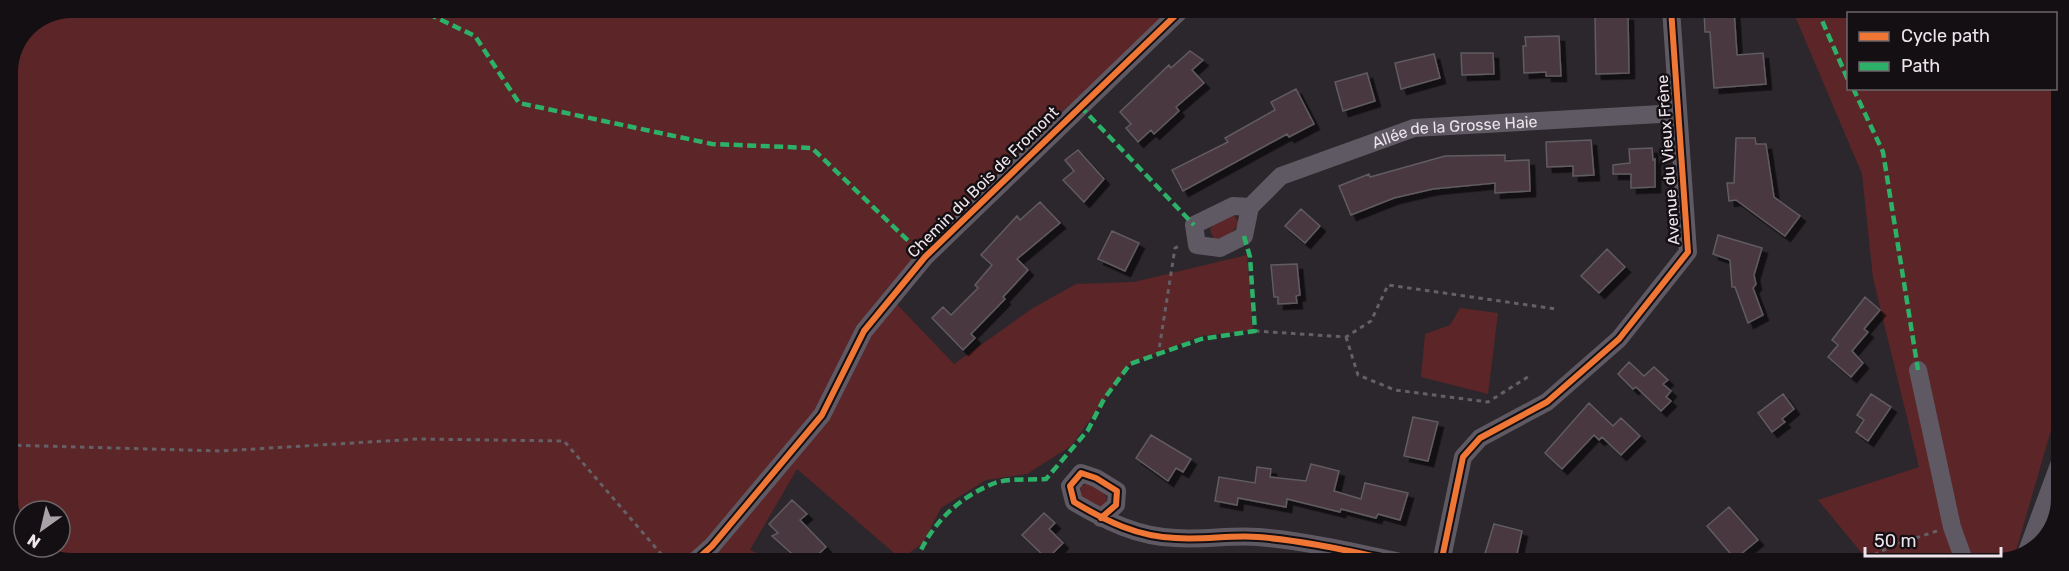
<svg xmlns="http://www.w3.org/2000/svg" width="2069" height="571" font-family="Rubik,sans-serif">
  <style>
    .green { fill: #5c2527 }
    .building { fill: #493941; stroke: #605b5e; stroke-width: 1.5; filter: url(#shadow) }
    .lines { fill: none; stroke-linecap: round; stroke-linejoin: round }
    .path { stroke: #646066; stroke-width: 3; stroke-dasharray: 4.5 4.5; stroke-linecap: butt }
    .minor { stroke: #5e5963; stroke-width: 18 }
    .quiet { stroke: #2db169; stroke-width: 4.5; stroke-dasharray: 9 4.5; stroke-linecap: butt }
    .cycleway-casing { stroke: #140f13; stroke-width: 10 }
    .cycleway { stroke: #f07635; stroke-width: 6 }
    .labels { text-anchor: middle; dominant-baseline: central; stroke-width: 5; stroke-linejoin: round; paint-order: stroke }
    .street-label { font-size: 16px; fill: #ede5eb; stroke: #140f13 }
  </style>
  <defs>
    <filter id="shadow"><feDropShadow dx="5.5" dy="5.5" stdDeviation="0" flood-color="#0009"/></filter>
  </defs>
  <rect width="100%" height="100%" fill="#2c272c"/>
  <path class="green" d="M72,8L1173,9L1014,156L890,297L954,364L1033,308L1076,284L1134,282L1247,255L1253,330L1201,336L1130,364L1071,446L1027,474L986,480L941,508L923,543L901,559L797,469L750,550L778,562L55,561L32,547H60V511H24V542L8,504V71L26,26Z
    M1792,9L2014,10L2020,13L1848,14V88H2056V53L2061,67L2060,399L2014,558L1998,563H1870L1818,500L1919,467L1873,278L1862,174Z
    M1234,215L1239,223C1232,234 1226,238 1214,239L1210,230L1216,220Z
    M1460,308L1498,313L1488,394L1421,377L1425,334L1450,325Z
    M2060,482L2059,516L2038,548V540Z
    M1090,484L1104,492L1107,500L1103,507H1096L1080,495L1081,485Z"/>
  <path class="building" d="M1704,9H1734L1737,55L1763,53L1766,84L1714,88L1710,32H1705Z
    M1628,15L1629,73L1596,74L1595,16Z
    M1559,36L1561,76H1546V72L1524,73L1523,46H1526L1525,37Z
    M1190,51L1203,60L1192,70L1204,83L1176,107L1179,111L1154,134L1151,130L1138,142L1126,128L1131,124L1120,112L1169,65L1171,68Z
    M1461,53H1493L1494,74L1462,75Z
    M1434,54L1440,78L1401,89L1395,63Z
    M1367,73L1375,101L1343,111L1335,82Z
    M1296,89L1314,124L1289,137L1287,134L1183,191L1172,170L1228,142L1225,138L1275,110L1271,102Z
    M1736,138H1755L1756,144H1766L1774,197L1800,216L1785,236L1736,200L1729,201L1727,183H1734Z
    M1591,140L1594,175L1573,176V166L1547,167L1546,142Z
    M1652,148L1653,160L1655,159V187L1631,188V174H1613V165L1630,163L1629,149Z
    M1078,150L1104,179L1084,202L1063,180L1074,171L1065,160Z
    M1505,155V161L1529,160L1530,191L1495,193V183L1433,189L1394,198L1351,215L1339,186L1369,174L1370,177L1445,156Z
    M1040,202L1060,223L1017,259L1028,270L1003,297L1005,299L971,334L975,338L963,350L932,318L943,307L951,315L978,288L975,285L992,265L981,255L1017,216L1020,220Z
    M1301,209L1320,226L1305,243L1285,226Z
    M1112,231L1139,243L1125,271L1098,259Z
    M1718,235L1762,248L1754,275L1756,284L1753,288L1763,315L1748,323L1735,287H1732L1730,260L1713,254Z
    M1607,249L1625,267L1599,293L1581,276Z
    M1297,264L1300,295L1296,296L1297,303L1278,304V297H1274L1271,265Z
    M1865,297L1880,310L1864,329L1868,332L1852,351L1863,363L1851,377L1828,357L1838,345L1832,340Z
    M1629,362L1644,376L1654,367L1668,380L1663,384L1671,391L1666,397L1671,401L1661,411L1636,387L1633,389L1618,374Z
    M1783,394L1794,409L1782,419L1785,422L1772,432L1758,413Z
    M1871,394L1891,407L1868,441L1856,432L1864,420L1857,415Z
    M1589,403L1613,426L1621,418L1640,436L1621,455L1602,437L1599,440L1594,435L1562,469L1545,453Z
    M1413,417L1438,422L1428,461L1404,456Z
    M1151,435L1191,459L1183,472L1176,468L1168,481L1136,458Z
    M1311,464L1339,471L1334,491L1361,499L1365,483L1408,493L1400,520L1378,514L1376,518L1341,509L1340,512L1287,499L1286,507L1238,498L1237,505L1215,501L1219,477L1255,483L1257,467L1271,469L1270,477L1306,481Z
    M792,500L807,514L800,520L826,547L810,562H801L772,536L778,533L769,524Z
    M1729,507L1758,540L1735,559L1707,526Z
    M1044,513L1055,523L1049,529L1063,543L1047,559L1022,535Z
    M1494,524L1522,531L1515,563L1484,557Z"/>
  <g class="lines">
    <path class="path" d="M1255,331L1346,337L1371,321L1388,285L1556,309
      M1346,337L1358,375L1395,390L1488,402L1531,375
      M1158,356L1175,248L1181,245
      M8,445L221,451L418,439L564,441L668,562
      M1858,563L1894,545L1937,531"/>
    <g class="minor">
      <path d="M1233,206L1250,207L1244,236L1220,248L1197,245L1194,225Z"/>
      <path id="s1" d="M1250,207L1281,176L1414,128L1678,113"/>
      <path d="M1918,370L1952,527L1965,563"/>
      <path d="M1101,518L1116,505L1117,491L1096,478L1081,473L1070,486L1074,502C1106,521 1138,537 1176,538C1203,540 1231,535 1258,537C1308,541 1357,553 1406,563"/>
      <path d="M2026,554L2060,462"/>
      <path d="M694,562L712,546L822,415L864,331L925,257L1182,9"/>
      <path d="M1441,563L1463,457L1480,438L1547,402L1619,339L1688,252L1671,9"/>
    </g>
    <path class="quiet" d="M416,8L475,36L519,103L712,144L812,148L925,257
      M1817,9L1848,80
      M1853,88L1883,152L1918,370
      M1080,106L1194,225
      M916,562C929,526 958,497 995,483C1009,478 1030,480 1046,479L1088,430L1104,399L1130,364L1201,339L1255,331L1250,257L1244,236"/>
    <g class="cycleway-casing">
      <path id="cycleway" d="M1101,518L1116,505L1117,491L1096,478L1081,473L1070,486L1074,502C1106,521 1138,537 1176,538C1203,540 1231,535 1258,537C1308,541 1357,553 1406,563
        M694,562L712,546L822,415L864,331L925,257L1182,9
        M1441,563L1463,457L1480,438L1547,402L1619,339L1688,252L1671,9"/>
    </g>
    <use href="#cycleway" class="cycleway"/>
  </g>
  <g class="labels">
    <g class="street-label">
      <text stroke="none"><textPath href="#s1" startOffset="225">Allée de la Grosse Haie</textPath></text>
      <text transform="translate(1668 160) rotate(-94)">Avenue du Vieux Frêne</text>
      <text transform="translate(983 182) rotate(-45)">Chemin du Bois de Fromont</text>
    </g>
  </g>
  <path d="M0 0H2069V571H0ZM72 18H1997A54 54 0 0 1 2051 72V499A54 54 0 0 1 1997 553H72A54 54 0 0 1 18 499V72A54 54 0 0 1 72 18Z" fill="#140f13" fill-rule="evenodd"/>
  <rect x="1847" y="12" width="210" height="78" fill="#140f13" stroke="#6b6569" stroke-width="1.5"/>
  <rect x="1859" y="32" width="30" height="9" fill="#f07635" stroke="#6b6569" stroke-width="1.5"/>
  <text x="1901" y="42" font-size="18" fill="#ede5eb">Cycle path</text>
  <rect x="1859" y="62" width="30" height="9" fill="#2db169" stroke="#6b6569" stroke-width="1.5"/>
  <text x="1901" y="72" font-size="18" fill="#ede5eb">Path</text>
  <g transform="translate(42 529) rotate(214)"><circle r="28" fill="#140f13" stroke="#6b6569" stroke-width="1.5"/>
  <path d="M0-4.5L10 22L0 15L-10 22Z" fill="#a9a2a8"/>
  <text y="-9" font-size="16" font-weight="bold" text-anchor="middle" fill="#ede5eb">N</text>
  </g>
  <path d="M1865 547v9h136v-9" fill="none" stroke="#ede5eb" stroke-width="3"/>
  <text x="1874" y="547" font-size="18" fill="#ede5eb" stroke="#140f13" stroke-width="4.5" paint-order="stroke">50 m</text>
</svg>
